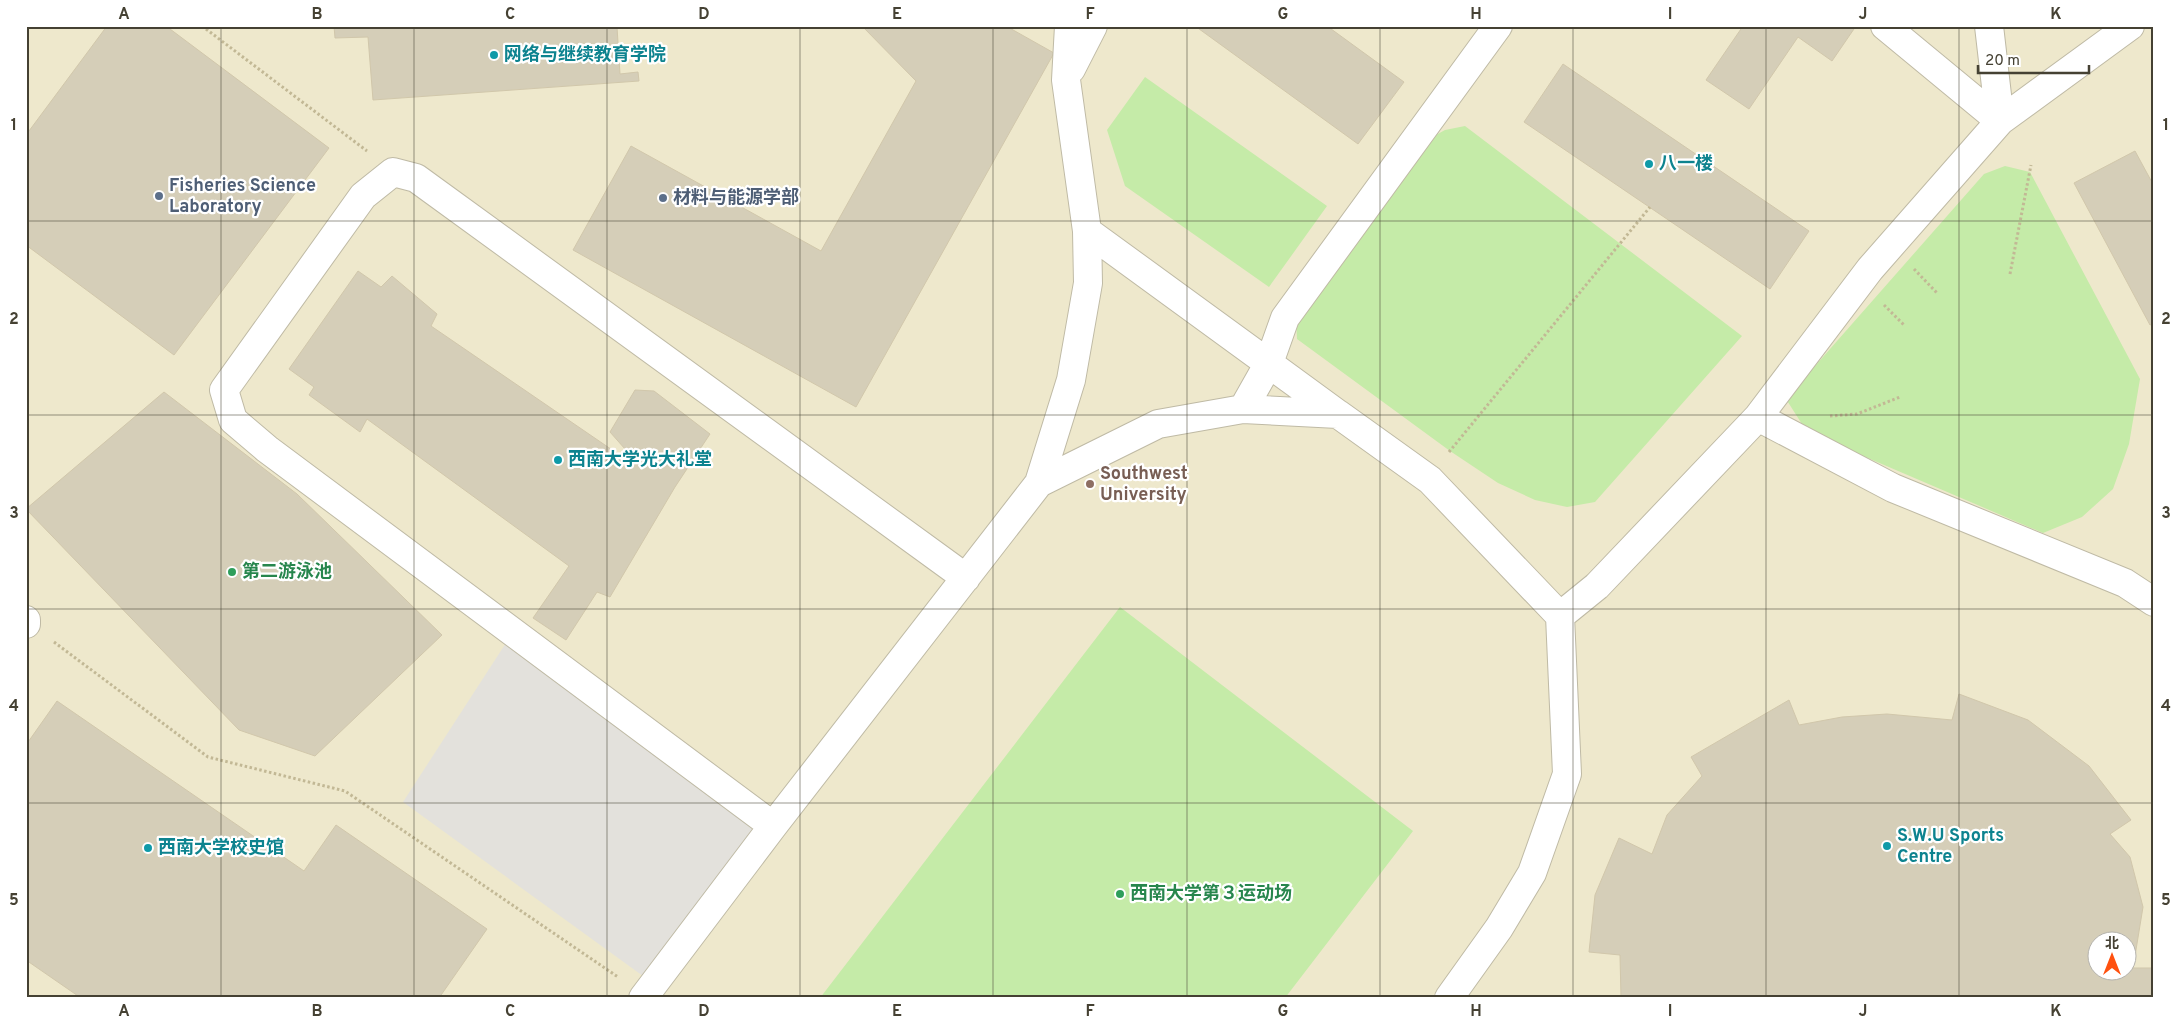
<svg xmlns="http://www.w3.org/2000/svg" width="2180" height="1024" font-family="Overpass,'Noto Sans SC',sans-serif">
  <style>
    .education { fill: #eee8cc; fill-rule: evenodd }
    .green { fill: #c5eba8 }
    .parking { fill: #e3e1dc }
    .building { fill: #d5ceb8; stroke: #d1c7ab; fill-rule: evenodd }
    .lines { fill: none; stroke-linecap: round; stroke-linejoin: round }
    .minor-casing { stroke: #bfbaa5; stroke-width: 30 }
    .path { stroke: #c2b895; stroke-width: 3; stroke-dasharray: 2.5 2.5; stroke-linecap: butt }
    .minor { stroke: #fff; stroke-width: 28 }
    .grid { fill: none; stroke: #454133; stroke-width: 1; stroke-opacity: 0.55 }
    .culture-dot { fill: #0f9aa8; stroke: #fff; stroke-width: 2 }
    .service-dot { fill: #5c6f8a; stroke: #fff; stroke-width: 2 }
    .education-dot { fill: #8d6e63; stroke: #fff; stroke-width: 2 }
    .leisure-dot { fill: #2e9e5b; stroke: #fff; stroke-width: 2 }
    .labels { text-anchor: middle; dominant-baseline: central; stroke-width: 4.5; stroke-linejoin: round; paint-order: stroke }
    .culture-label { font-size: 18px; font-weight: bold; fill: #0d838f; stroke: #fff; text-anchor: start }
    .service-label { font-size: 18px; font-weight: bold; fill: #4e5e75; stroke: #fff; text-anchor: start }
    .education-label { font-size: 18px; font-weight: bold; fill: #785e54; stroke: #fff; text-anchor: start }
    .leisure-label { font-size: 18px; font-weight: bold; fill: #27864d; stroke: #fff; text-anchor: start }
    .neatline { fill: none; stroke: #454133; stroke-width: 2 }
    .grid-label { font-size: 16px; text-anchor: middle; font-weight: bold; fill: #454133 }
  </style>
  <rect width="100%" height="100%" fill="#f3f0e3"/>
  <path class="education" d="M26,26H2154V998H26ZM2098,942H2128V972H2098Z"/>
  <path class="green" d="M1145,77L1327,206L1269,287L1125,186L1107,130Z
    M1465,126L1742,336L1595,502L1567,507L1535,500L1498,483L1450,451L1297,339L1296,318L1427,140L1445,130Z
    M2005,166L2030,172L2140,379L2129,444L2113,489L2082,517L2043,533L1807,432L1786,399L1984,174Z
    M1120,607L1413,831L1285,998H820Z"/>
  <path class="parking" d="M513,632L773,826L654,984L403,802Z"/>
  <path class="building" d="M107,26H166L329,148L174,355L26,245V135Z
    M334,26L617,27L620,74L638,72L639,81L373,100L368,37L335,38Z
    M862,26H1006L1054,53L856,407L573,250L631,146L821,251L916,81Z
    M1195,26H1327L1404,82L1358,144Z
    M1743,26H1856L1832,61L1798,37L1749,109L1706,80Z
    M1563,64L1809,231L1770,289L1524,122Z
    M2135,151L2154,186V323L2150,325L2074,183Z
    M358,271L381,287L392,276L437,314L431,326L621,456L625,449L610,432L635,390L654,391L710,434L675,487L610,597L597,592L566,640L533,618L569,566L367,419L360,432L309,395L314,387L289,369Z
    M164,392L297,494L442,635L315,756L239,730L26,509Z
    M1959,694L2028,720L2089,766L2131,820L2110,834L2130,857L2143,907L2133,968H2154V998H1621L1620,955L1589,952L1595,895L1619,838L1652,854L1667,815L1702,776L1691,757L1789,700L1799,725L1842,717L1887,714L1952,720ZM2098,942H2128V972H2098Z
    M57,701L304,871L336,825L487,929L439,998H81L26,960V745Z"/>
  <g class="lines">
    <g class="minor-casing">
      <path id="minor" d="M1885,26L2000,121
        M1989,26L2000,121
        M1071,69L1093,26
        M1087,231L1338,414
        M1243,409L1269,363L1285,318L1498,26
        M1758,417L1893,488L2125,583L2154,602
        M1039,483L1158,424L1243,409L1338,414L1430,480L1560,616L1567,774L1532,873L1499,928L1449,998
        M1560,616L1597,586L1758,417L1870,269L2000,121L2130,26
        M26,620V624
        M773,826L267,449L233,420L224,390L363,196L393,172L416,178L966,578
        M643,998L773,826L1039,483L1071,380L1088,283L1087,231L1066,80L1069,26"/>
    </g>
    <path class="path" d="M202,26L367,151
      M1914,269L1938,294
      M2010,274L2031,165
      M1884,305L1905,326
      M1830,416L1857,414L1900,397
      M1449,452L1650,207
      M54,642L208,757L345,791L618,977"/>
    <use href="#minor" class="minor"/>
  </g>
  <path class="grid" d="M221,26V998M414,26V998M607,26V998M800,26V998M993,26V998M1187,26V998M1380,26V998M1573,26V998M1766,26V998M1959,26V998M26,221H2154M26,415H2154M26,609H2154M26,803H2154"/>
  <g class="culture-dot">
    <circle cx="494" cy="55" r="5"/>
    <circle cx="1649" cy="164" r="5"/>
    <circle cx="558" cy="460" r="5"/>
    <circle cx="1887" cy="846" r="5"/>
    <circle cx="148" cy="848" r="5"/>
  </g>
  <g class="service-dot">
    <circle cx="159" cy="196" r="5"/>
    <circle cx="663" cy="198" r="5"/>
  </g>
  <circle class="education-dot" cx="1090" cy="484" r="5"/>
  <g class="leisure-dot">
    <circle cx="232" cy="572" r="5"/>
    <circle cx="1120" cy="894" r="5"/>
  </g>
  <g class="labels">
    <g class="culture-label">
      <text x="504" y="55">网络与继续教育学院</text>
      <text x="1659" y="164">八一楼</text>
      <text x="568" y="460">西南大学光大礼堂</text>
      <text x="1897" y="836">S.W.U Sports<tspan x="1897" dy="21">Centre</tspan></text>
      <text x="158" y="848">西南大学校史馆</text>
    </g>
    <g class="service-label">
      <text x="169" y="186">Fisheries Science<tspan x="169" dy="21">Laboratory</tspan></text>
      <text x="673" y="198">材料与能源学部</text>
    </g>
    <g class="education-label">
      <text x="1100" y="474">Southwest<tspan x="1100" dy="21">University</tspan></text>
    </g>
    <g class="leisure-label">
      <text x="242" y="572">第二游泳池</text>
      <text x="1130" y="894">西南大学第３运动场</text>
    </g>
  </g>
  <rect width="2180" height="1024" fill="none" stroke="#ffffff" stroke-width="55"/>
  <g transform="translate(2112 956)"><circle r="24" fill="#ffffff" stroke="#b5b3ad"/>
  <path d="M0-4L9 19L0 12L-9 19Z" fill="#ff510f"/>
  <text y="-8" font-size="14" font-weight="bold" text-anchor="middle" fill="#454133">北</text>
  </g>
  <path d="M1978 65v8h111v-8" fill="none" stroke="#454133" stroke-width="2.5"/>
  <text x="1985" y="65" font-size="15" fill="#454133" stroke="#ffffff" stroke-width="4" paint-order="stroke">20 m</text>
  <rect x="28" y="28" width="2124" height="968" class="neatline"/>
  <g class="grid-label">
    <text x="124" y="19">A</text>
    <text x="317" y="19">B</text>
    <text x="510" y="19">C</text>
    <text x="704" y="19">D</text>
    <text x="897" y="19">E</text>
    <text x="1090" y="19">F</text>
    <text x="1283" y="19">G</text>
    <text x="1476" y="19">H</text>
    <text x="1670" y="19">I</text>
    <text x="1863" y="19">J</text>
    <text x="2056" y="19">K</text>
    <text x="14" y="130">1</text>
    <text x="2166" y="130">1</text>
    <text x="14" y="324">2</text>
    <text x="2166" y="324">2</text>
    <text x="14" y="518">3</text>
    <text x="2166" y="518">3</text>
    <text x="14" y="711">4</text>
    <text x="2166" y="711">4</text>
    <text x="14" y="905">5</text>
    <text x="2166" y="905">5</text>
    <text x="124" y="1016">A</text>
    <text x="317" y="1016">B</text>
    <text x="510" y="1016">C</text>
    <text x="704" y="1016">D</text>
    <text x="897" y="1016">E</text>
    <text x="1090" y="1016">F</text>
    <text x="1283" y="1016">G</text>
    <text x="1476" y="1016">H</text>
    <text x="1670" y="1016">I</text>
    <text x="1863" y="1016">J</text>
    <text x="2056" y="1016">K</text>
  </g>
</svg>
